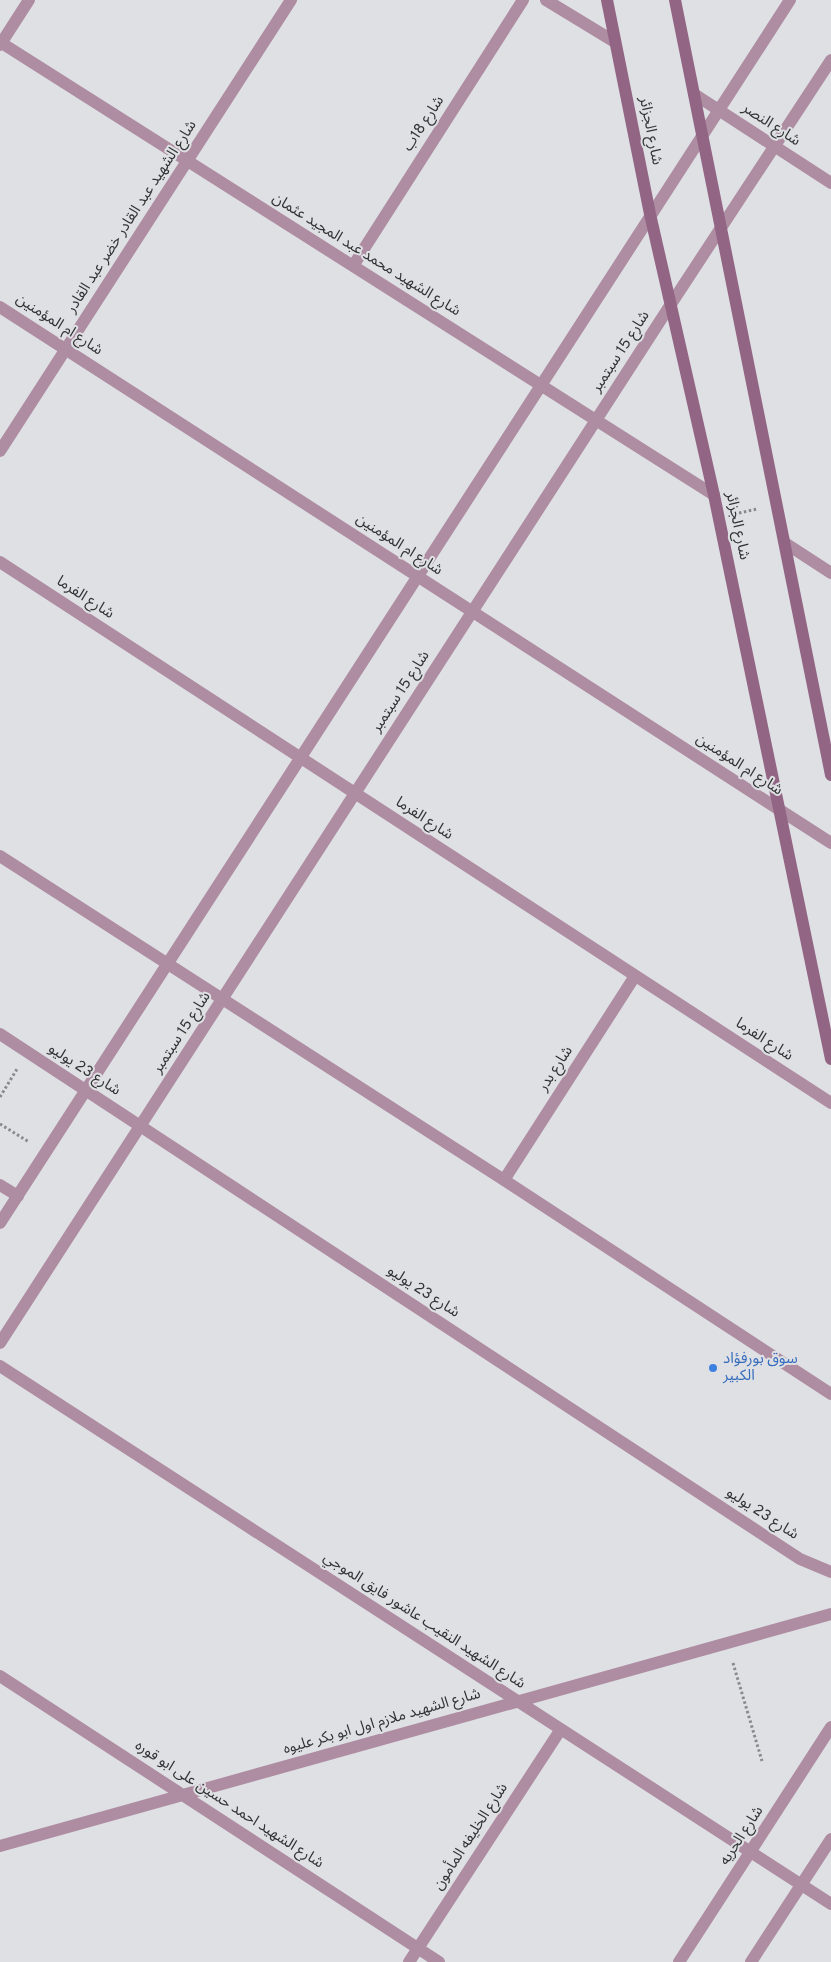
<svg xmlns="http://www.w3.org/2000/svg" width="831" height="1962" font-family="Overpass,'Noto Sans Arabic',sans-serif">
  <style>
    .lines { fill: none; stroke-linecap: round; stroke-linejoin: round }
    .path { stroke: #898a8c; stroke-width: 3; stroke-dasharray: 2.5 2.5; stroke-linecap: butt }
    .service { stroke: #ae8da3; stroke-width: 12 }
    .minor { stroke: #ae8da3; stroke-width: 12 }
    .tertiary { stroke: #ae8da3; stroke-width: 12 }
    .secondary { stroke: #936585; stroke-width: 12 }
    .shop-dot { fill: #3f7fe0; stroke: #dfe0e4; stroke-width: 2 }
    .labels { text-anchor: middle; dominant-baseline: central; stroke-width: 4; stroke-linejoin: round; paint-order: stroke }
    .street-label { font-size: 15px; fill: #323334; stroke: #dfe0e4 }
    .shop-label { font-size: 15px; fill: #366cbe; stroke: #dfe0e4; text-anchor: start }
  </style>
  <rect width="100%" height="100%" fill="#dfe0e4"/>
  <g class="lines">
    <path class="path" d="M739,513L757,509
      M0,1097L17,1069
      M0,1124L29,1142
      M733,1663L762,1761"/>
    <path class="service" d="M0,1185L18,1196"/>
    <path class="minor" d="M546,0L615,42
      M0,42L714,495
      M0,45L29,0
      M694,94L831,183
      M353,266L523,0
      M0,307L831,843
      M0,451L291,0
      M785,543L831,573
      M0,562L831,1103
      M504,1180L635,976
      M0,1223L790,0
      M0,1343L671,304L831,60
      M0,1366L831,1904
      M0,1676L439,1962
      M0,1846L831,1614
      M409,1962L561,1729
      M679,1962L831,1727
      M751,1962L831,1839"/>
    <path class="tertiary" d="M0,856L504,1180L831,1394
      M0,1034L800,1559L831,1572"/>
    <path class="secondary" d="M607,0L650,214L714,495L831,1059
      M675,0L831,775"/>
  </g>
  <circle class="shop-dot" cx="713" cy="1368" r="5"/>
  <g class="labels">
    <g class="street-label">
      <text transform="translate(424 124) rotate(-57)">شارع 18ب</text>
      <text transform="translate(771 125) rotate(33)">شارع النصر</text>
      <text transform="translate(650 131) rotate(79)">شارع الجزائر</text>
      <text transform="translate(132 217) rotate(-57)">شارع الشهيد عبد القادر خضر عبد القادر</text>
      <text transform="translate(366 255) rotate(32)">شارع الشهيد محمد عبد المجيد عثمان</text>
      <text transform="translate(59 325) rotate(33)">شارع ام المؤمنين</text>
      <text transform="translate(621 352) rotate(-57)">شارع 15 سبتمبر</text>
      <text transform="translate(737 526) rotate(78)">شارع الجزائر</text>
      <text transform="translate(399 545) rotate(33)">شارع ام المؤمنين</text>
      <text transform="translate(85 598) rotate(33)">شارع الفرما</text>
      <text transform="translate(401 692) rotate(-57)">شارع 15 سبتمبر</text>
      <text transform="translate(739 765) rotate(33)">شارع ام المؤمنين</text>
      <text transform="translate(424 819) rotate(33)">شارع الفرما</text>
      <text transform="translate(182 1033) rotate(-57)">شارع 15 سبتمبر</text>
      <text transform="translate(764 1040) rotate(33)">شارع الفرما</text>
      <text transform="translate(556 1069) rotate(-57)">شارع بدر</text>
      <text transform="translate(84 1070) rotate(33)">شارع 23 يوليو</text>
      <text transform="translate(423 1292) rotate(33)">شارع 23 يوليو</text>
      <text transform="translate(762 1514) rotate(33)">شارع 23 يوليو</text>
      <text transform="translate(424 1621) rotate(33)">شارع الشهيد النقيب عاشور فايق الموجي</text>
      <text transform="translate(382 1722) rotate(-16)">شارع الشهيد ملازم اول ابو بكر عليوه</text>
      <text transform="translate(229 1805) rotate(33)">شارع الشهيد احمد حسين على ابو قوره</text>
      <text transform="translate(742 1836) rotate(-57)">شارع الحريه</text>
      <text transform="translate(471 1837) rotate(-57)">شارع الخليفه المأمون</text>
    </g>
    <g class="shop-label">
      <text x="723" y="1359">سوق بورفؤاد<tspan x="723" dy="17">الكبير</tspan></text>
    </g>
  </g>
</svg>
